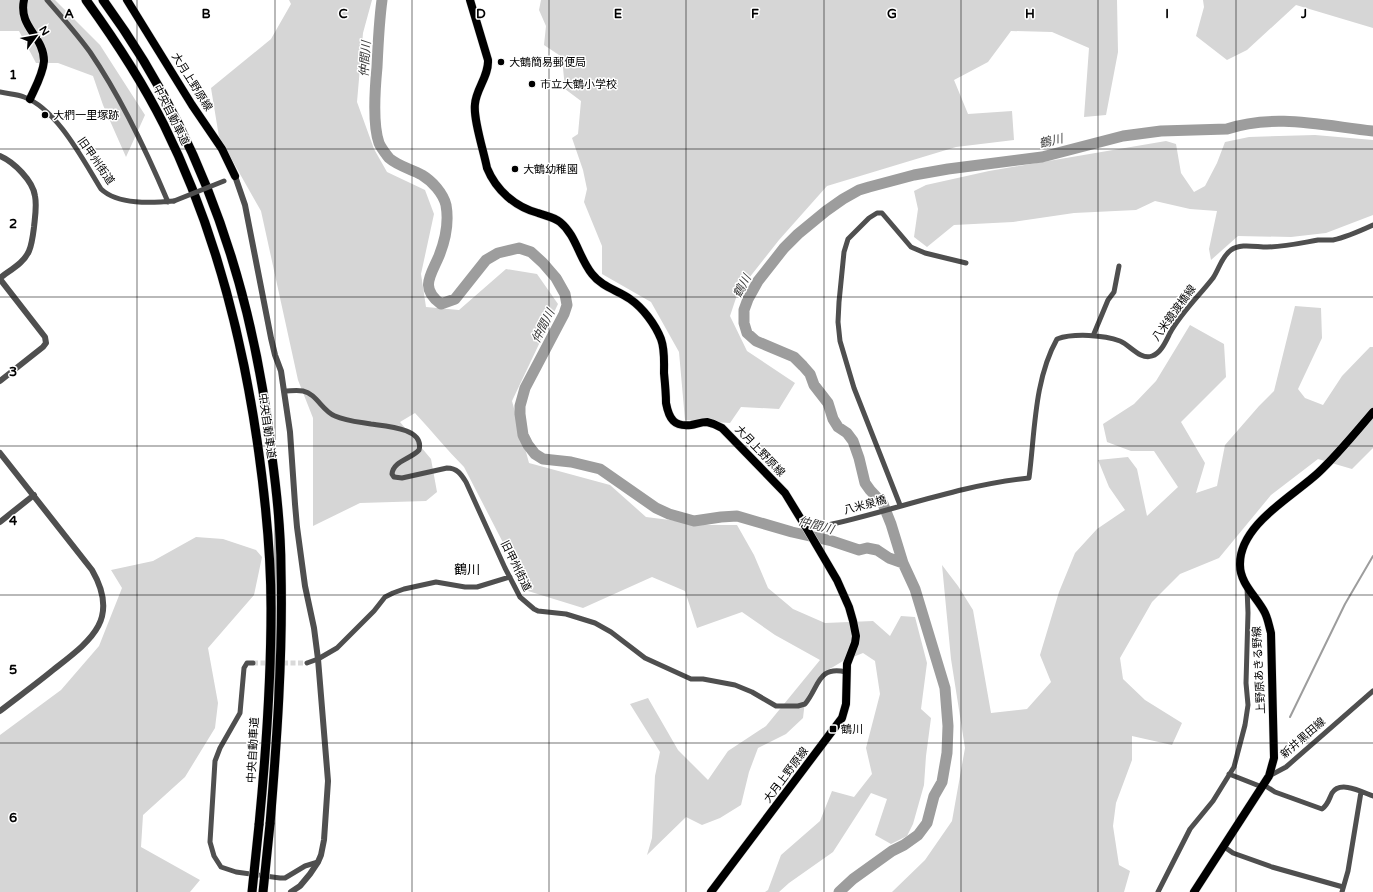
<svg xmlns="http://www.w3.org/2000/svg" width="1373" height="892" font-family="'Varela Round','Noto Sans JP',sans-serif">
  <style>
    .green { fill: #d6d6d6 }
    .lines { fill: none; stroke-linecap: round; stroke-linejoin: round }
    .stream { stroke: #9d9d9d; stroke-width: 2 }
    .river { stroke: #9d9d9d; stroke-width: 11 }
    .minor-tunnel { stroke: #d9d9d9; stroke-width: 5; stroke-dasharray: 5 2.5; stroke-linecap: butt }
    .primary-casing { stroke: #dbdbdb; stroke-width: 9 }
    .motorway-casing { stroke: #dbdbdb; stroke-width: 10 }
    .minor { stroke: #4f4f4f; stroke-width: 5 }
    .tertiary { stroke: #4f4f4f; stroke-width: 6 }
    .primary { stroke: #000; stroke-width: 8 }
    .motorway { stroke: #000; stroke-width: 9 }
    .motorway-bridge-casing { stroke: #dbdbdb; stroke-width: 10; stroke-linecap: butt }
    .minor-bridge { stroke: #4f4f4f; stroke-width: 5 }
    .motorway-bridge { stroke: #000; stroke-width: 9 }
    .grid { fill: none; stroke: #000; stroke-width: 1; stroke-opacity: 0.55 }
    .poi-dot { fill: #000; stroke: #fff; stroke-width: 1.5 }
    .labels { text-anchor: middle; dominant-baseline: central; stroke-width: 3; stroke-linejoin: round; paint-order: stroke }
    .poi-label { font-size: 11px; fill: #000; stroke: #fff; text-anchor: start }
    .street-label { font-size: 11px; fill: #000; stroke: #fff }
    .water-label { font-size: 12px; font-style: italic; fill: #3e3e3e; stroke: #fff }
    .quarter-label { font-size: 13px; fill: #000; stroke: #fff }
    .grid-label { font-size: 13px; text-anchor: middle; font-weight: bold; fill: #000; stroke: #fff; stroke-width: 3; stroke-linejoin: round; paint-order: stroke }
  </style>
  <rect width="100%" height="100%" fill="#fff"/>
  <path class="green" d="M0,0H55L100,45L145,115L126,157L103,105L93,76L58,63H36L19,31H0Z
    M289,0H372L363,33L357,102L374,149L387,172L425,190L434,214L421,274L426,307L459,310L506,269L537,274L558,304L512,401L529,463L610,485L646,517L710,525H737L754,555L768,588L793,609L825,623L873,621L890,636L901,616L915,617L927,663L921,709L931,718L926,756L924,785L913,824L907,836L891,844L875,835L887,799L871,793L833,852L789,883L779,892H765L768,890L781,855L820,821L832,791L854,797L872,774L866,748L880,694L875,661L863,653L843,661L828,670L809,693L805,701L803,718L786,734L758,748L749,772L741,805L720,818L702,825L686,817L647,855L652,838L655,776L660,752L630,704L648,698L678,750L708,780L728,751L766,726L820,660L775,635L742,612L697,628L685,591L652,577L583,608L528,591L464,467C447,450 432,431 415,413L400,422L431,459L437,492L426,501L360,503L313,526V418L298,380L261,211L219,137L211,88L271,39L291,4Z
    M541,0H1117L1118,52L1106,115L1084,117L1089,48L1052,32L1011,31L988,62L954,80L968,114L1012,111L1014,140L956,147L827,186L779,240L738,292L730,316L747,351L795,383L779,409L741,407L730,423L685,420L679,352L651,302L602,274V246L584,202L587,189L583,170L572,138L578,134L581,101L565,89L562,57L544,45L546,26L539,10Z
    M1203,0H1373V28L1296,5L1247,50L1227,60L1196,36L1204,7Z
    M1315,135L1373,140V215L1326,233L1291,237L1238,236L1211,260L1209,249L1217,211L1190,209L1155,201L1136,210L1074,213L1013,222L954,225L927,247L914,237L918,209L914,191L926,185L989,171L1166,141L1176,144L1181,173L1194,192L1205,186L1217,163L1225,142L1249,137Z
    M1295,306L1321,308L1322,338L1298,389L1305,398L1323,405L1342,376L1370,347H1373V448L1352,469L1318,459L1271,495L1219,558L1180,574L1152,602L1120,658L1123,679L1145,700L1182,723L1172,745L1132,736V760L1116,803L1113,826L1119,865L1130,871L1124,892H892L925,860L952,821L965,748L951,659L942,565L958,586L973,610L991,713L1027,709L1051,682L1040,655L1059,592L1075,553L1097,529L1125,510L1109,487L1098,460L1128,457L1137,469L1147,516L1178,487L1154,451H1131L1107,442L1103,424L1134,404L1156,381L1190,325L1224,344L1226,377L1181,422L1205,463L1196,493L1217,486L1225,445L1259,406L1274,391Z
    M196,537L223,539L256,550L262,557L254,595L208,648L218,703L215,728L185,777L143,815L141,847L200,880L190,892H0V735L61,690L99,646L122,588L111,570L153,561Z"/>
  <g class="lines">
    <path class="stream" d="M1290,717L1345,604L1373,556"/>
    <path class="river" d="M382,0C379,22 378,45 377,67C375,88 372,123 379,143C381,148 386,154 389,158C398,166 411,169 422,175C432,181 443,193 446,205C449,222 445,241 439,256C431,275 419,288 441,304L455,299L486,260L498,253L519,248L531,252L543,263L556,278L565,294L567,305L564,314L525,388L520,406V414L523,435L528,445L535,454L543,459L571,462L600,469L656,508L669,514L694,521L721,517L737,516L792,532L832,541L859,550L867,548L877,550L889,558L903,563
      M839,892L853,879L892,851L904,845L918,835L927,823L934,796L942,782L947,753L948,726L945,688L915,589L903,563L891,524L883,504L870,490L865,483L859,458L853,441L847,433L838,427L833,419L828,403L814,385L810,374L803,366L794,357L756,341L747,333L744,323V310L748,299L758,281L784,248L798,234L826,211L843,199L859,190L869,187L914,175L948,169L1042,157L1123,136L1161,131L1227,129C1274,113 1325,126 1373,131"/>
    <path class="minor-tunnel" d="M253,663H307"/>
    <g class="primary-casing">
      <path id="primary" d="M24,0C18,27 44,36 44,61C43,74 35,88 30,99
        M127,0L192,105L222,149L235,176
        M470,0L488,60C489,76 476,89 475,104C473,119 484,152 487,168C496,190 515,207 538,213C546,216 554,217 560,222C576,235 579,258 592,274C602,287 617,290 630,299C643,308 655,324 661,339C665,350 664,362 664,373C665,383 666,393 666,403C669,419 674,427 691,425C697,424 701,422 707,422C712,423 717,425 722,428L785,493L807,529L837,580L849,607L853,621L856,636L855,643L847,664L846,704L842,718L711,892
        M1194,892L1269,776L1274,758L1271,633C1269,626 1268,619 1265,613C1257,597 1240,584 1240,565C1239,525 1292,497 1318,473C1338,454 1355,433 1373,412"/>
    </g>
    <g class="motorway-casing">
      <path id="motorway" d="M86,0C115,40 142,81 164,125C213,224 241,331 257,440C265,495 271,552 271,608C271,680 266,753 259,825
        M103,0C203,136 254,291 272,457C277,494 281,532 281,569C283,654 277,739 270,824"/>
    </g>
    <path class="minor" d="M47,0C62,17 77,34 90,52C122,99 146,150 168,202
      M0,92C8,94 17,94 24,97C57,109 83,160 101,189C118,205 152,203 174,201
      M1093,336L1108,300L1114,292L1119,266
      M284,391C290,391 297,390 303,391C317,394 322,411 335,416C346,421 359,422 371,424C385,426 425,428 419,450C411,459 393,461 392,474L394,477L402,478L447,468C457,468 461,474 466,482L505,568L520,597L534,609L538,611L566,614L595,623L611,632L645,658L691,679H703L735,685L752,692L776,706H798L805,704C819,687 818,665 846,672
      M900,505L854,388L840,341L838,322L839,302L844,252L848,239L869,218L877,213H882L911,247L925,253L966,263
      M805,524L813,526L828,525C896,510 960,485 1029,478C1035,432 1034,380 1057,339C1074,333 1104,335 1120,341C1130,345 1140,360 1152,356C1161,353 1166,341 1170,333C1181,313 1199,296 1213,278C1219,269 1222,256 1231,250C1240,243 1256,247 1267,247C1284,247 1301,243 1318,240C1323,240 1328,240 1333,240C1347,237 1360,231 1373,225
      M253,663H247L244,668L240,713L220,748L215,761L210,842L214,856L221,867L236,872L280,878H285L305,866L318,862
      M307,663L318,659L337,648L374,611L385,597L393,593L404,589L436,582L465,587H477L510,577
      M1229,774L1262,787
      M1269,776L1286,767L1373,691
      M1264,785L1275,792L1322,809C1328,805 1329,799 1332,793C1340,780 1362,792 1373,796
      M1223,846L1233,853L1272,867L1343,887
      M1158,892L1190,829L1213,801L1234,767L1245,725L1248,705L1246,683L1248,613L1247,587
      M1342,892L1348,871L1361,792"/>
    <path class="tertiary" d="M0,156C14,162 33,181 35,196C37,206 35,217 34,227C33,235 32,244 29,251C24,263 10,270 0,278
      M235,176L245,205L271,338L275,355L281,371L290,432L295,504L297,527L305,586L314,628L318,659L328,781L324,840L321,855L318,862L310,874L300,886L291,892
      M0,279L45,337L46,343L43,347L0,381
      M0,453L92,570C121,620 90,641 53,670C36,684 18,697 0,711
      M0,522L34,495"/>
    <use href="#primary" class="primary"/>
    <use href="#motorway" class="motorway"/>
    <g class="motorway-bridge-casing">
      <path id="motorway-bridge" d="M252,892L259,825
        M263,892L270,824"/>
    </g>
    <path class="minor-bridge" d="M174,201L224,181"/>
    <use href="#motorway-bridge" class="motorway-bridge"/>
  </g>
  <path class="grid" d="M137,0V892M275,0V892M412,0V892M549,0V892M686,0V892M824,0V892M961,0V892M1098,0V892M1236,0V892M0,149H1373M0,297H1373M0,446H1373M0,595H1373M0,743H1373"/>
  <g class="poi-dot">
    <circle cx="501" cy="62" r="4"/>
    <circle cx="532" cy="84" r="4"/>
    <circle cx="45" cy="115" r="4"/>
    <circle cx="515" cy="169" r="4"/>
    <rect x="829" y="725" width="8" height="8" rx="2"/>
  </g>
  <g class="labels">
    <g class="poi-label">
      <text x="509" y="62">大鶴簡易郵便局</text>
      <text x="540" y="84">市立大鶴小学校</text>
      <text x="53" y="115">大椚一里塚跡</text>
      <text x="523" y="169">大鶴幼稚園</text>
      <text x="841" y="729">鶴川</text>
    </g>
    <g class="street-label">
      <text transform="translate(192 82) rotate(58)">大月上野原線</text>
      <text transform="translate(171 115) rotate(63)">中央自動車道</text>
      <text transform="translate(96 161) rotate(55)">旧甲州街道</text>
      <text transform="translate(1174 313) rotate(-54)">八米鏡渡橋線</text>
      <text transform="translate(267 426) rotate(82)">中央自動車道</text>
      <text transform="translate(760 451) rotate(46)">大月上野原線</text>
      <text transform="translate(865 505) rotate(-15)">八米泉橋</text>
      <text transform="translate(516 566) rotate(64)">旧甲州街道</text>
      <text transform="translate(1259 670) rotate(-93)">上野原あきる野線</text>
      <text transform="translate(1303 738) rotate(-41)">新井黒田線</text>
      <text transform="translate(253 750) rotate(-87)">中央自動車道</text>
      <text transform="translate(786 775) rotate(-53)">大月上野原線</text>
    </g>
    <g class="water-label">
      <text transform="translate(365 59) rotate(-86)">仲間川</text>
      <text transform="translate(1051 141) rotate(-14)">鶴川</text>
      <text transform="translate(742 286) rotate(-62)">鶴川</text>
      <text transform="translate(543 326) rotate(-63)">仲間川</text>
      <text transform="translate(816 525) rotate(16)">仲間川</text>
    </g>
    <g class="quarter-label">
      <text x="467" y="570">鶴川</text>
    </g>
  </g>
  <g class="grid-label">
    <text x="69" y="18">A</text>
    <text x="206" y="18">B</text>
    <text x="343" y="18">C</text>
    <text x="481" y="18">D</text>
    <text x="618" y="18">E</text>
    <text x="755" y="18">F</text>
    <text x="892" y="18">G</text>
    <text x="1030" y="18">H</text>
    <text x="1167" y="18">I</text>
    <text x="1304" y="18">J</text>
    <text x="13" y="79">1</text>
    <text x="13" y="228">2</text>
    <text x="13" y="376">3</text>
    <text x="13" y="525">4</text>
    <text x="13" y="674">5</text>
    <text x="13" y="822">6</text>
  </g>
  <g transform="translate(36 36) rotate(58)" stroke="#ffffff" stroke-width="3" paint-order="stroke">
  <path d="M0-3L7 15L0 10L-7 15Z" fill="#000000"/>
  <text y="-6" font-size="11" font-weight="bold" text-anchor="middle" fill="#000000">N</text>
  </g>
</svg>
